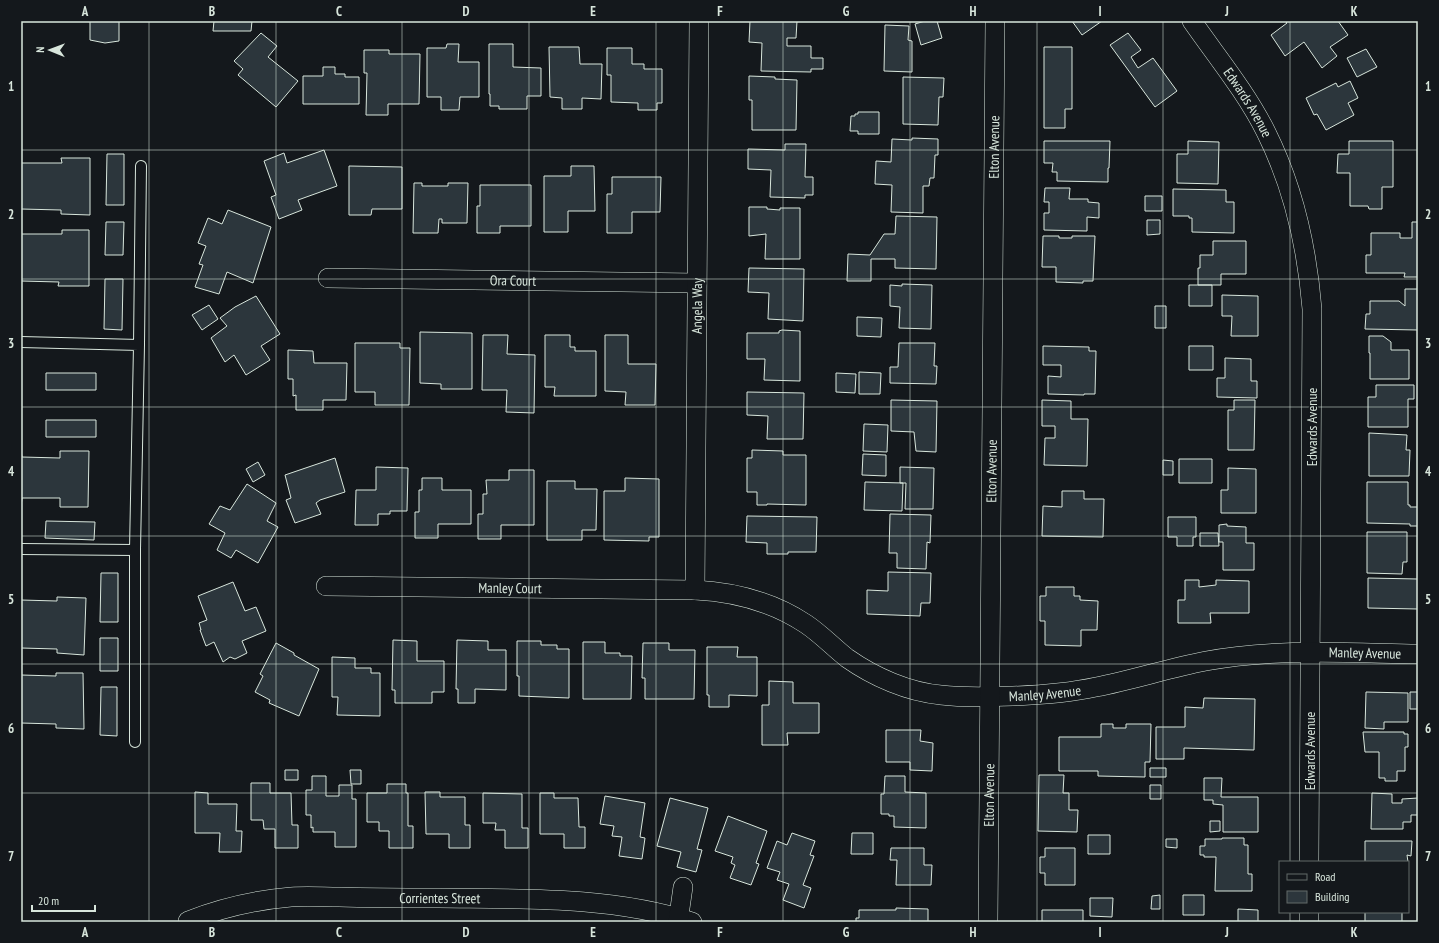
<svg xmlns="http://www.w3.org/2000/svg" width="1439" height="943" font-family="'PT Sans Narrow',sans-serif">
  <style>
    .building { fill: #2c363c; stroke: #d8e6dc }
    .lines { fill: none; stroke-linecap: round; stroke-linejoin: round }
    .service-casing { stroke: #d8e6dc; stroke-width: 12 }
    .minor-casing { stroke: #d8e6dc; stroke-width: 20 }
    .service { stroke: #14181c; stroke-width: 10 }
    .minor { stroke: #14181c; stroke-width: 19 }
    .grid { fill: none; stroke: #d8e6dc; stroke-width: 1; stroke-opacity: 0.55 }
    .labels { text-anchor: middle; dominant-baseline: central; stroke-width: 3; stroke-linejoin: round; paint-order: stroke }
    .street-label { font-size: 14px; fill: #d8e6dc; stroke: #14181c }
    .neatline { fill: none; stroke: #d8e6dc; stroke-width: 1.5 }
    .grid-label { font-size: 13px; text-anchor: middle; font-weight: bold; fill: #d8e6dc }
  </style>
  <rect width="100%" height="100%" fill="#14181c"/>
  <path class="building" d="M90,21H119V41L105,43L90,40Z
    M214,21H252L251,31H213Z
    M750,21H797L796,38H787V46H811V58H823V69H811V72L761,71L762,43L749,42Z
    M925,21H937L942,38L921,45L915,24Z
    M1072,21H1102L1082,35Z
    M1285,21H1338L1348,35L1330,47L1337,56L1322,68L1304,42L1285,56L1271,35L1287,23Z
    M885,25L909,26L908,40L912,41V72L884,71Z
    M261,33L277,46L268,57L298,81L276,107L238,75L243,69L234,61Z
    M1128,33L1141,50L1131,57L1138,68L1153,58L1177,91L1155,107L1110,45Z
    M447,44H459L458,62H479V97H460L459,110H441V97H427V48H446Z
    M489,44H513V67L541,68V96H527V109H499V106H490V94H489Z
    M549,47H579L580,64H602L601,99L582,98V109H562V98L550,97Z
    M1044,47H1072V109H1065V128H1044Z
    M607,48H632V64H644V69H662V103H657V110H638V103L611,102V75H607Z
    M1366,49L1377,67L1357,77L1347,58Z
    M364,50H389V54H420L419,104H388V115H366L367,73H364Z
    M323,67H335V74H345V77H359V104H303V76H323Z
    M749,76L775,77V79L797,80L796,130H752V100H749Z
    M903,77L944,78L943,97H939L938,125L903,124Z
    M1350,81L1358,98L1348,103L1354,115L1326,130L1317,114L1314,115L1306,98L1336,83L1338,87Z
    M858,112H879V134H858V131H850L851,116H855V114H858Z
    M912,138L938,139V155H935L934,178H930L929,186H923V213L891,212L892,185L875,184L876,161L891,162L892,139L912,140Z
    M1044,141H1110L1109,168H1108V182L1057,181V172H1052L1053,163H1044Z
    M1188,141L1219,142L1218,184L1177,183V154H1188Z
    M1349,141H1393V187H1382V209H1369L1368,206H1350V173H1337L1338,154H1349Z
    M785,144H806L805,177H813V195H805V198L770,197L771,170L748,169V149L785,150Z
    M324,150L337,186L298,200L302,210L279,219L271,197L276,195L264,161L284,153L287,163Z
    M107,154H124V205H106Z
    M61,158H90V215L61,214V210L21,209V163H62Z
    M349,166L402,167V209H372L371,215H349Z
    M571,166H594L595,211H568V232H544V176H571Z
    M612,177H661L660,212H632V233H607V194H612Z
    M414,183H422V186H448V183H468L467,223H442V219H439L438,233H413Z
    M480,185H531V226H500V233H477V206H480Z
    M1045,188H1070L1069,199H1088V202L1099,203V218L1087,217V231L1044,230V213H1049V202H1044Z
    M1173,189L1226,190V202H1234V233L1192,232V218H1189V216H1173Z
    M1145,196H1162V211H1145Z
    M749,207H767V209L780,210V208H800V259H765L766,234L749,236Z
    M228,210L271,227L253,283L227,272L219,294L195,287L203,265L199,264L206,246L198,243L208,218L222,224Z
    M896,216L937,217L936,269L895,268V259H871V281H847L848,254L870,255L884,234H895Z
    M1147,220H1160V234L1147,235Z
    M106,222H124L123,255H105Z
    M1412,222H1418V277H1404L1405,273H1366V255H1371V233H1400V238H1412Z
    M62,230H89V286H58L59,282L21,281V234H62Z
    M1043,236H1059V238H1072V236H1095L1093,281H1083V283L1056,282V267H1042Z
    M1213,241H1246V274H1221V285H1198V268H1200V255H1213Z
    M749,268L804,269L803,321L768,319L769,293L748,292Z
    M105,279H123L122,330L104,329Z
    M902,284L932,285L931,329L899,328L900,307L890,306V285L902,286Z
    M1189,285H1212V306H1189Z
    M1405,289H1418V330L1365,329L1366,314H1370V301H1399L1405,306Z
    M1222,295L1258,296V336H1231L1232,316H1222Z
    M256,296L280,334L261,346L270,360L246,375L234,355L225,362L211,338L227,326L220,318L235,307Z
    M209,305L218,319L202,330L192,315Z
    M1155,306H1166V328H1155Z
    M857,317L882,318L881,337L857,336Z
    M782,330L800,331V381L764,380L765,359H747V333H779V331Z
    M420,332L472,333V389H441V384L420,383Z
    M483,335H508L507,354L535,355L534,413L506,412L507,390H482Z
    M545,335H570V347H575V351H596V396H554L555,387H545Z
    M605,335H628V364H656L655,405H625L626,392L605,391Z
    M1369,336H1383L1391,342V350H1409V379H1370V353H1369Z
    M355,343H400V348H410L409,405H375V392H355Z
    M899,343H935L934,366H937L936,384L890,383V367H898Z
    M1043,346L1089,347V351H1096L1095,394H1084V395L1048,394V376L1061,377V365H1043Z
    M1189,346H1213V370H1189Z
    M288,350L313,351L314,363H347L346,400H323V410H296V395L293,396V379H288Z
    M1225,358L1251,359V381H1257V398L1217,397V378H1225Z
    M859,372L881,373L880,394H859Z
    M46,373H96V390H46Z
    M836,373L856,374L855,393L836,392Z
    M1376,385H1414V399H1408V427H1368V397H1376Z
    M747,392L804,393L803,439H767L768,416L747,415Z
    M891,400L937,401L936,452L916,451L914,432L891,431Z
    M1042,400L1071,401V419H1088L1087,466L1044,465L1045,438H1055V426H1042Z
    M1234,400H1255L1254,450H1228V410H1234Z
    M46,420H96V437H46Z
    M864,424L888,425L887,452L863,451Z
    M1369,433L1407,435L1406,450H1410L1409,476H1369Z
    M752,450L783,451V455H806V505L767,504V505H757V492H747V458H752Z
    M21,451L22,457L60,458V451H89L88,507H60V498H22L21,507Z
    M863,454L886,455V476L862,475Z
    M335,458L345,492L320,500L316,503L321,514L295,523L286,500L291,498L285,475Z
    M1179,459H1212V483H1179Z
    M1163,460L1173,461V475H1163Z
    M258,462L265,475L253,482L246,469Z
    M376,467L408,468L407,511H390V514H378V525H355L356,490H376Z
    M900,467L934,468L933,509H905L906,483H900Z
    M1228,468L1256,469V513H1221V490H1228Z
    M509,470H534V525H501V539H478V514H483V494H487L486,480H509Z
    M422,478H442V490H471V524H438V538H415V512H419V490H422Z
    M625,478L659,479V537H649V541L604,540V491H625Z
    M547,481H575V489H597L596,530H582V540H547Z
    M865,482L903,483L902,511L864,510Z
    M1367,482H1408V505H1410V507H1418V526H1410V524L1367,523Z
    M247,484L276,503L267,521L278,527L258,563L236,550L231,558L217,550L225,533L209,524L220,506L230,510Z
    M1062,491H1084V499H1104L1103,537L1042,536L1043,506L1062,507Z
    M890,514L931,515L930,543L927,542L926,569L897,568V553H889Z
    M747,516L817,517L816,552H788V554H767V543L746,542Z
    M1168,517H1196V537H1193V546H1177V537H1168Z
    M46,521L95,522L94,540L45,538Z
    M1227,524V526L1246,527V543H1254V570H1223V542H1219V525Z
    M1367,532H1407V562H1403L1402,574L1367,573Z
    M1200,533H1218L1219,546H1200Z
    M888,572L931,573L930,603H921L920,616L867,614V590L888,591Z
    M101,573H118V622H100Z
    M1368,578L1418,579V609L1368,608Z
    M1185,580H1199V587L1216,585V580L1249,581V613H1210L1211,623H1178V600H1185Z
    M233,582L245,611L256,607L266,631L242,641L247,653L235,659L230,657L223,662L214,642L206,646L200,630H201L199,623L207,620L198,596Z
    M1046,587H1074V596H1080V600L1098,601L1097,630H1081V646L1045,645V621H1040V596H1046Z
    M57,597L86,598L84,655L57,653V649L21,648V600L57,601Z
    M100,638H118V671H100Z
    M393,640L417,641V661H444V692H432V703H395V690H392Z
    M457,640L488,641V650H506V690L475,689V703H458V689H456Z
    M517,641H541V645H557V649H569V698L519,696V676H517Z
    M583,642H605V653H620V656H632L631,699H583Z
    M276,643L294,653V655L319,669L299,716L269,703L270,700L255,692L263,676L260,674Z
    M643,643H669V650H695L694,699H645V678H642Z
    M707,647H738L737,657H757V696L729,695V707H709V695H707Z
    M332,657L355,658V668H371V673H380V716L337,715L338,697H332Z
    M56,673H83L84,729L56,728V724L21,723V675L56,676Z
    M769,681L793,682V703H819V733H787L788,745H762V705H769Z
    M101,687H117V736L100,735Z
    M1366,692L1408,693V722H1384V729L1365,728Z
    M1410,692H1418V709H1410Z
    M1204,698L1255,699L1254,750L1184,748V759H1156V727H1185V707L1203,708Z
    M1101,724H1113V728H1126V724H1151L1150,762H1145V777L1098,776V771H1059V737H1101Z
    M886,730H921L920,741L933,743L932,771L910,770V762H886Z
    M1363,732H1404V734H1408V747H1405V771H1397V781H1385V778H1379V752H1365Z
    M1150,768H1166V777H1150Z
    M285,770H298V780H285Z
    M350,770H361V784H351Z
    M1039,775H1064L1063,793H1069V810H1078L1077,832L1038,831Z
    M312,776H326V796H339V785H352V799H356V847H335V832H313V827L311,828V815H306V790H312Z
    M885,776H905V792L926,793V828L894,827V816H889V814H881V794H884Z
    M1204,778H1222L1221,797H1258V832H1223V805L1213,804V800H1204Z
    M251,783H270V793H291L292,825H298V848H275V829H264L263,820H251Z
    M387,784H406V793H408V826H413V848H389V831H379V822H367V793H387Z
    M1150,785H1161V799H1150Z
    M195,792L208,793V804H237L236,831H242L241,852H219L220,833H195Z
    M425,792H440V797H465V825H470V848H449V834H426Z
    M483,793L522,794V828H528V848H505V830H495L496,823H483Z
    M540,793H554V798H578L579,827H585V848H564V834H540Z
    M1372,793L1392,794V803H1402V799L1418,798V815H1411V822H1403V829H1371Z
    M605,796L645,803L640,837L645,838L642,859L619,856L622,837L612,836L614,826L600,824Z
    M670,798L708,808L697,849L702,850L696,872L677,867L681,852L657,846Z
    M728,816L767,831L756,863L759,864L751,885L730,878L735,865L731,863L733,857L715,851Z
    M1210,821H1220V831L1210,832Z
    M792,833L815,841L810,855L814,856L803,885L811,888L804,908L783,900L789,884L777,880L780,872L767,868L777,841L787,845Z
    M852,833H873V854H851Z
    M1088,835H1110V854H1088Z
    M1222,838H1244V845H1248V874H1252V891H1215L1216,857H1204V855H1200V846H1205V839H1222Z
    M1166,839H1177V848L1166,847Z
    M1365,841H1412L1411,856L1407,855L1408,862H1365Z
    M891,848H924V865H932L931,885H896L897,860H890Z
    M1045,848H1075V885H1045V873H1040V857H1045Z
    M1160,895V909H1151L1152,896Z
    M1183,895H1204V915H1183Z
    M1090,898H1113L1112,917L1090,916Z
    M896,908L928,909V922H856V918H859V910H896Z
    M1238,909L1258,910V922H1238Z
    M1042,910H1083V922H1042Z
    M1365,912H1402V922H1365Z"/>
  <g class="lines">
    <g class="service-casing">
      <path id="service" d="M21,342L139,345
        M21,549L135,550
        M135,742V550L139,345L141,166"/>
    </g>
    <g class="minor-casing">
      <g id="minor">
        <path id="s1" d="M1192,21C1217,57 1246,92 1266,132C1294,188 1307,247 1312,309L1309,862"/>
        <path id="s2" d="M328,278L697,283"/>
        <path id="s3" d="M326,586L695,590C735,592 773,602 806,624C821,634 833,647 847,658C874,677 908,692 941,695C965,698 989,697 1013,696C1041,695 1068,693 1096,687C1133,680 1169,668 1206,661C1276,648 1348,653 1418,654"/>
        <path id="s4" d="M695,590L699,21"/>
        <path id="s5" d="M188,921C221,908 256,900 291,897C307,896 324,897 339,897C373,898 406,898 439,898C523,899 611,896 692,922"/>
        <path d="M678,922L683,887"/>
        <path id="s6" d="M988,922L995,21"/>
        <path d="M1309,922V912"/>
      </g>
    </g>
    <use href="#service" class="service"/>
    <use href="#minor" class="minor"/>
  </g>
  <path class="grid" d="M149,21V922M276,21V922M402,21V922M529,21V922M656,21V922M783,21V922M910,21V922M1037,21V922M1163,21V922M1290,21V862M21,150H1418M21,279H1418M21,407H1418M21,536H1418M21,664H1418M21,793H1418M1290,912V922"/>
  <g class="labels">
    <g class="street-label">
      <text stroke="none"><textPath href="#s1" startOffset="99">Edwards Avenue</textPath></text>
      <text stroke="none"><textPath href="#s6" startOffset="775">Elton Avenue</textPath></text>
      <text stroke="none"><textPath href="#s2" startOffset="185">Ora Court</textPath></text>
      <text stroke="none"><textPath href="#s4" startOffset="284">Angela Way</textPath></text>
      <text transform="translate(1312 427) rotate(-90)">Edwards Avenue</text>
      <text stroke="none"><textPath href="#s6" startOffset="451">Elton Avenue</textPath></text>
      <text stroke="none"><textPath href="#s3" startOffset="184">Manley Court</textPath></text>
      <text stroke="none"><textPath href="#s3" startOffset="1070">Manley Avenue</textPath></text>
      <text stroke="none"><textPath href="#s3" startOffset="746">Manley Avenue</textPath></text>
      <text transform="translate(1310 751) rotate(-90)">Edwards Avenue</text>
      <text stroke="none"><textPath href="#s6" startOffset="127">Elton Avenue</textPath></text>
      <text stroke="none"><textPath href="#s5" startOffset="255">Corrientes Street</textPath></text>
    </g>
  </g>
  <rect width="1439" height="943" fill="none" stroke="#14181c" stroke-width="44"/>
  <rect x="1279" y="861" width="130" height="52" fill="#14181c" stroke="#626a69"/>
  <rect x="1287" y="874" width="20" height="6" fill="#14181c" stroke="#626a69"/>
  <text x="1315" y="881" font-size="12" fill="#d8e6dc">Road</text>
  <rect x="1287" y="891" width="20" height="12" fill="#2c363c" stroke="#626a69"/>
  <text x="1315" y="901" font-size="12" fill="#d8e6dc">Building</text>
  <g transform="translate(50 50) rotate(271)" stroke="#14181c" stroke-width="3" paint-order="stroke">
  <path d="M0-3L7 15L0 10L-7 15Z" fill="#d8e6dc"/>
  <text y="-6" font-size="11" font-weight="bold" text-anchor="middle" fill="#d8e6dc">N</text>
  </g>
  <path d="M32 905v6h63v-6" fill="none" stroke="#d8e6dc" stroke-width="2"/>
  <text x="38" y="905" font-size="12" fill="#d8e6dc" stroke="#14181c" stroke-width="3" paint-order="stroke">20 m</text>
  <rect x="22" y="22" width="1395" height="899" class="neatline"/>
  <g class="grid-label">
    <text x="85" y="16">A</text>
    <text x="212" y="16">B</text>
    <text x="339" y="16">C</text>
    <text x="466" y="16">D</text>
    <text x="593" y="16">E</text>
    <text x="720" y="16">F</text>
    <text x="846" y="16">G</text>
    <text x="973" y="16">H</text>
    <text x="1100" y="16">I</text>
    <text x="1227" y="16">J</text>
    <text x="1354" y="16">K</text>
    <text x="11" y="91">1</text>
    <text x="1428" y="91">1</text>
    <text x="11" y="219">2</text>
    <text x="1428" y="219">2</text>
    <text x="11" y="348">3</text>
    <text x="1428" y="348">3</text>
    <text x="11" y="476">4</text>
    <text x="1428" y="476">4</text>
    <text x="11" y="604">5</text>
    <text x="1428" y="604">5</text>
    <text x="11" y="733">6</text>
    <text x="1428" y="733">6</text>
    <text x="11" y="861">7</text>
    <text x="1428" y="861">7</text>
    <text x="85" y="937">A</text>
    <text x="212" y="937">B</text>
    <text x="339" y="937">C</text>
    <text x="466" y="937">D</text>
    <text x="593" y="937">E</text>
    <text x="720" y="937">F</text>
    <text x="846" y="937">G</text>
    <text x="973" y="937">H</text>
    <text x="1100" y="937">I</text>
    <text x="1227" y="937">J</text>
    <text x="1354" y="937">K</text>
  </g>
</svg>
